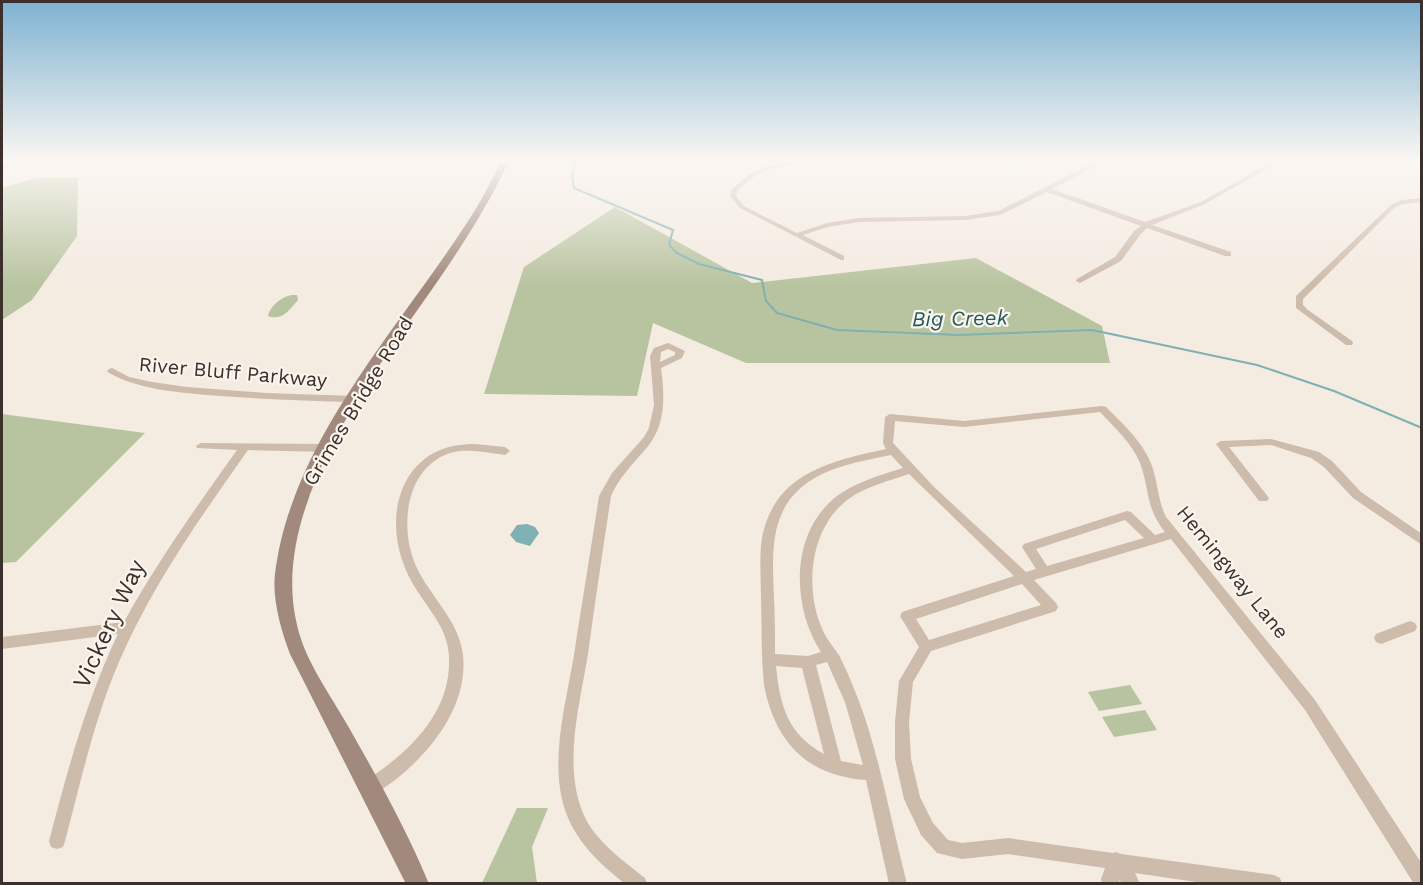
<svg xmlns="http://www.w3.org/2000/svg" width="1423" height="885" font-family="'Work Sans',sans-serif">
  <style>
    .green { fill: #b8c4a0 }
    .water { fill: #7fb0b2 }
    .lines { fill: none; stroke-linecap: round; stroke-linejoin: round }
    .stream { stroke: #7fb0b2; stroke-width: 2 }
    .street { fill: #cdbbac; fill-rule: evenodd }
    .secondary { fill: #a18a7d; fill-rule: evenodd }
    .labels { text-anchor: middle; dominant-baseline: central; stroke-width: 4.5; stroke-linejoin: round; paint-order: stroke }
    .street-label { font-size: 20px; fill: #3b302b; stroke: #fbf5ee }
    .water-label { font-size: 21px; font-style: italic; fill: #1f5a5e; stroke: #fbf5ee }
    .near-street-label { font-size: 24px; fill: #3b302b; stroke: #fbf5ee }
  </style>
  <rect width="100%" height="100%" fill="#f4ebe1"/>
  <path class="green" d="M36,178H78L77,236L32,300L2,320V188Z
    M615,207L752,283L976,258L1102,326L1110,363H746L653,323L637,396L484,394L524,267Z
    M293,295H297L298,300C289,310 283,321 268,316C270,306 282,296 293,295Z
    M2,414L145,433L16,562L2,563Z
    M1130,685L1142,704L1099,711L1088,692Z
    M1145,710L1157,730L1114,737L1102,717Z
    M517,808H548L532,847L537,883H482Z"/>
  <path class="water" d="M527,524L535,527L539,533L530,546L516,542L510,535L517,525Z"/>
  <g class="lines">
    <path class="stream" d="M575,161L572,176L574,188L673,230L669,245L677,253L699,264L762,280L766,301L777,313L837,330L959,335L1092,330L1257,365L1334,391L1422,428"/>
    <path class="street" d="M11,161H19L2,170V166Z
      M910,161C900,166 885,165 874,165C837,165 777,156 747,182C742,186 737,189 736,196L744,206L797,233L827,223L859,218L965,216L998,211L1097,161H1105L1052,189L1145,222L1201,202L1273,161H1281L1205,204L1152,225L1231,252V256H1225L1147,228L1140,235L1121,261L1080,283L1076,281L1077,279L1115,257L1134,231L1141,226L1047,192L1000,215L965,220L859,222L828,227L803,235L844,256V260H841L740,208L730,196L732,189L748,175L767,166L792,162Z
      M1422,198V202L1403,204L1395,207L1303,299V305L1308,310L1352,341L1353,343L1352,345H1346L1296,308V296L1391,205L1402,200Z
      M668,343L685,351L682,358L661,368C665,399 666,427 644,451C631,466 619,478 611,496C603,549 595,602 588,654C580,703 564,760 581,808C591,838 621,859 645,878L647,884H625C599,863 576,842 565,810C549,761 566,704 574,655C582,602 591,549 599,496L612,473L644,437L649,428L654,405L650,356L654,348ZM668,349L675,352V355L660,362L661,352Z
      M112,368L129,377L152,382L187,387L266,393L354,396L359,399L354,402C305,401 256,399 207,395C174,392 138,389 109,373L107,371L109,369Z
      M1102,406L1106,407C1123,424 1144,443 1152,466C1158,483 1158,501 1166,517L1315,700L1422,864V884H1414L1305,710L1171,539L1034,580L1056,603L1058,607L1056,611L931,651L913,682L909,722L911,759L920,797L933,823L948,840L962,843L1008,838L1113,853L1116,852L1121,854L1274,875L1280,878L1282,884H1210L1135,873L1140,884H1122L1119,879L1120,884H1102L1101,879L1105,868L1008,854L962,859L937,853L921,835L904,799L895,759V722L899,681L919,647L900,616L902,612L1014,576L909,474C889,481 867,486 850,498C811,525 804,585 821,626C825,638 834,647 840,657C849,675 856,693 863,712C882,768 892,826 907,884H889L866,780C807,776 775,742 764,685C761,656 762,627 761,598C761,578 759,558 762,538C774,473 831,461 886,449L883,443L885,417L890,414L964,421ZM1100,412C1114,427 1132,443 1140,463C1150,490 1145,507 1165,532L1155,535L1131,512L1127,511L1024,544L1022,547L1036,569L1026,572L934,487L893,443L895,421L964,427ZM891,455L903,468C878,476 848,484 829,503C790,541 793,609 821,652L808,656L775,654C775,635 775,617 774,599C772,548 768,502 820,475C842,464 867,460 891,455ZM1125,520L1144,538L1047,566L1036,549ZM1022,584L1041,605L929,640L916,619ZM827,662L845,702L863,765L841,761L816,665ZM776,666L802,668L824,754C787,734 780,705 776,666Z
      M1271,439L1319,452L1332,461L1361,492L1422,534V545L1353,498L1324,467L1311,458L1271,445L1229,447L1269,498L1267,501H1259L1216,444L1221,441Z
      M201,443L326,444L331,448L326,452L248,450C200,518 151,587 119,662C94,720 81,781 65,841L63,847L57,849L51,847L49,841C68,769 86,701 118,634L2,649V637L124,622C157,562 197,506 237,450L197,448L196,446Z
      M475,444L505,447L510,451L505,455C488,453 467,448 450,453C405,468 399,528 416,566C430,597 459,620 463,655C468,703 435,747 400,776C391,783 381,791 370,796L364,794L362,788L364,782C408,753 452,714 449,656C448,631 431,612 418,592C404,571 396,548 396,523C396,507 400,490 409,476C425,452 448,444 475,444Z
      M1410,621L1415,623L1417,627L1415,631L1381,644L1376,642L1374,638L1376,634Z"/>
    <path class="secondary" d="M501,161H509C492,197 472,230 450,263C385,360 267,501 297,625C305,661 330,694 348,726C377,777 407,830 429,884H406L290,654C281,631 272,598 275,574C291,441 399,329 468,221C481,202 491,181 501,161Z
      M1417,161H1422V163H1418Z"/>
  </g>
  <linearGradient id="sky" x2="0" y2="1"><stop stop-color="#7eb2d2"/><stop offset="0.56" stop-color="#faf6f2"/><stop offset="1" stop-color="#faf6f2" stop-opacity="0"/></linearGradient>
  <rect width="1423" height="285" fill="url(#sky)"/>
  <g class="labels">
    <g class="street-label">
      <text transform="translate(233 372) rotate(5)">River Bluff Parkway</text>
      <text transform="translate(358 401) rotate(-59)">Grimes Bridge Road</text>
      <text transform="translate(1233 572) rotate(51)">Hemingway Lane</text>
    </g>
    <g class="water-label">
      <text transform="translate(960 318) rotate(-1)">Big Creek</text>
    </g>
    <g class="near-street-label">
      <text transform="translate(109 624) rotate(-65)">Vickery Way</text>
    </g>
  </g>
  <rect width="1423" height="885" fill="none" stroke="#3b302b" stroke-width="6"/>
</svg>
